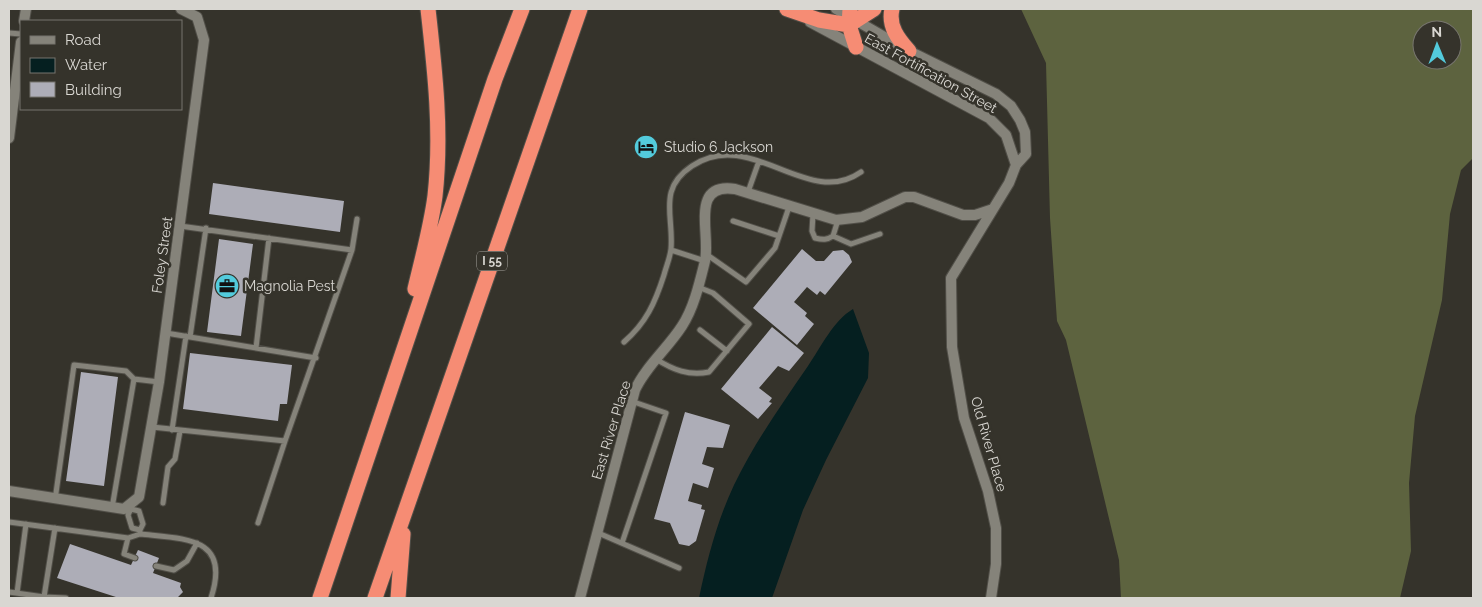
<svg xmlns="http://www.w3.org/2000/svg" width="1482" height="607" font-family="Raleway,sans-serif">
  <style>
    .forest { fill: #5d633f; fill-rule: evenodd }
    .water { fill: #051f20 }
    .building { fill: #adadb7 }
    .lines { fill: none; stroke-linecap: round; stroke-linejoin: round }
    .service-casing { stroke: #514f48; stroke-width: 7 }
    .minor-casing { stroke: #514f48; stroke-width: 12 }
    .motorway-casing { stroke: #514f48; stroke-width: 17 }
    .service { stroke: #85837a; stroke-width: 5 }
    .minor { stroke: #85837a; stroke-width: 10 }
    .motorway { stroke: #f68c74; stroke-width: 15 }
    .labels { text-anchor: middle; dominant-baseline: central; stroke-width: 5; stroke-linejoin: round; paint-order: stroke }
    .shield { fill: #35332b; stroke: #a8a6a0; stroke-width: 1 }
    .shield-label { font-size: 12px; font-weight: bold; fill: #d9d7d2 }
    .street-label { font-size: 14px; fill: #d9d7d2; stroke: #35332b }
    .poi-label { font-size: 14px; fill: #d9d7d2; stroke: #35332b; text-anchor: start }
  </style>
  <rect width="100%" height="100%" fill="#35332b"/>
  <path class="forest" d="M1021,9H1473V158L1461,170L1450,214L1442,300L1415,416L1409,483L1411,551L1400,598H1121L1119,560L1066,340L1057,321L1050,218L1046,63ZM1422,30H1452V60H1422Z"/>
  <path class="water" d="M853,309L869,353L868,378L826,460L803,510L772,598H699C707,560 717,521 734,485C754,443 782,404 808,366C821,347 833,321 853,309Z"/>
  <path class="building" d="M213,183L344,201L340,232L209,214Z
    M219,239L253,244L241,336L207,332Z
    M802,249L816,261H824L833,251L843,250L849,255L852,262L825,295L820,291L817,295L807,287L794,302L807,313L805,316L814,324L797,345L753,308Z
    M772,327L804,353L789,371L778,366L759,388L772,398L769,402L772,403L758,419L721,389Z
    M190,353L292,365L287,404H280L278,421L183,409Z
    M81,372L118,377L104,486L66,481Z
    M685,412L730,425L723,448L707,447L702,464L714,468L708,488L693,483L688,501L702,505L701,509L705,510L696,541L689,546L679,544L670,523L654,519Z
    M70,544L131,565L138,550L159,558L153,573L181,583L180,587L183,592L177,598H119L57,578Z"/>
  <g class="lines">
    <g class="service-casing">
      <path id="service" d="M9,33L21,34
        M748,192L759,161
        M813,214L812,231L815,238C823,240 827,240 833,236L838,220
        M733,221L779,236
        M833,236L851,244L880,234
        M352,250L357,219
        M671,250L705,261
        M706,254L746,282L775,248L789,207
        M700,330L727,351
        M166,333L316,358
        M190,337L206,228
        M624,342C646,323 655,303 664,275C666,267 670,258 671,249C674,216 657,189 692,166C751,126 807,210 861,172
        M256,348L269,238
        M656,359C673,370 689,376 709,372L749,324L713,293L698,287
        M152,427L285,441L352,250L180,226
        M172,430L186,336
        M55,500L74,365L126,371L134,379
        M163,503L168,467L175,459L180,431
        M129,505L131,509L128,515L132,528L140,530L143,524L139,511L131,509
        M112,508L134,379L159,382
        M9,522L128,538L140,534
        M258,523L285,441
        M140,530V534C186,539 231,537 211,598
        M596,532L679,568
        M128,538L124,554L135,558
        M622,543L666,413L631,401
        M156,566L174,570L187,561L197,543
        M9,592L44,597L55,528
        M17,593L26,524
        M44,597L66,598"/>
    </g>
    <g class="minor-casing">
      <path id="minor" d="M836,9L909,51L996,94L1011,106L1020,120L1025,132L1026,154L1016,165L1009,183L951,278L952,347L964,418L988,491L996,528V564L991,598
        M24,21L26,9
        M810,22L989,118L1006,135L1016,165
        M9,138L21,42
        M9,491L124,509L139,497L159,382L204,40L197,17L181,9
        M580,598L635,390C646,366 668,348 682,326C694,308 700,281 705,261C711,234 689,182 735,189L836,220L862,217L905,197H914L963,215H975L993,209"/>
    </g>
    <g class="motorway-casing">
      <path id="motorway" d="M787,9L819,20L849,25L874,9
        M850,9L849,25L856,47
        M892,9C888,26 898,39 909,51
        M415,289C422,259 431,227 435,196C442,133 435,71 428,9
        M320,598L495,79L522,9
        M375,598L580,9
        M398,598L403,534"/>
    </g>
    <use href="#service" class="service"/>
    <use href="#minor" class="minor"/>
    <use href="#motorway" class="motorway"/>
  </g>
  <defs>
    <g id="hotel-disc" transform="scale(1.25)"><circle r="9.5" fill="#53cbdc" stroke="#35332b"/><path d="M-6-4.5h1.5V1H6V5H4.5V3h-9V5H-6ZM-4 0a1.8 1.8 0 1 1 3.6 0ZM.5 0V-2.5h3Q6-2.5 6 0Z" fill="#111"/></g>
    <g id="office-disc" transform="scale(1.25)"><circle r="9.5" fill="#53cbdc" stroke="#35332b"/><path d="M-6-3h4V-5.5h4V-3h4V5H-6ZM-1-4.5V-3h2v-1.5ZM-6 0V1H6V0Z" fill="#111"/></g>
  </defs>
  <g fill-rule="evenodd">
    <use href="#hotel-disc" x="646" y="147"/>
    <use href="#office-disc" x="227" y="286"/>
  </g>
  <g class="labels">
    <rect class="shield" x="477" y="251.5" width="30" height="19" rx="4"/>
    <g class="shield-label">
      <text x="492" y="261">I 55</text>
    </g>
    <g class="street-label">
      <text transform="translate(931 73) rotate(29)">East Fortification Street</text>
      <text transform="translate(162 255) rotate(-82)">Foley Street</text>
      <text transform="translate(611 430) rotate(-73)">East River Place</text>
      <text transform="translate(989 444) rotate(74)">Old River Place</text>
    </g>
    <g class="poi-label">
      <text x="664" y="147">Studio 6 Jackson</text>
      <text x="244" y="286">Magnolia Pest</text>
    </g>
  </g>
  <rect width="1482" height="607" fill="none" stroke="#d9d7d2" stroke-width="20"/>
  <rect x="20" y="20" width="162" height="90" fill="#35332b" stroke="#77756e"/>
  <rect x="30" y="36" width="25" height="8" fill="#85837a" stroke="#77756e"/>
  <text x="65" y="45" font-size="15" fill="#d9d7d2">Road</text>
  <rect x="30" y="58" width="25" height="15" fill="#051f20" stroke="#77756e"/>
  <text x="65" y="70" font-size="15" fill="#d9d7d2">Water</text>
  <rect x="30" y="82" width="25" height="15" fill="#adadb7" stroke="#77756e"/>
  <text x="65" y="95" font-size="15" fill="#d9d7d2">Building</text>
  <g transform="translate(1437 45) rotate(359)"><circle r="24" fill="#35332b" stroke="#77756e"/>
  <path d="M0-4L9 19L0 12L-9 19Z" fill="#53cbdc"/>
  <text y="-8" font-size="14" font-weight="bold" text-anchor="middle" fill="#d9d7d2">N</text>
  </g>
</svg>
